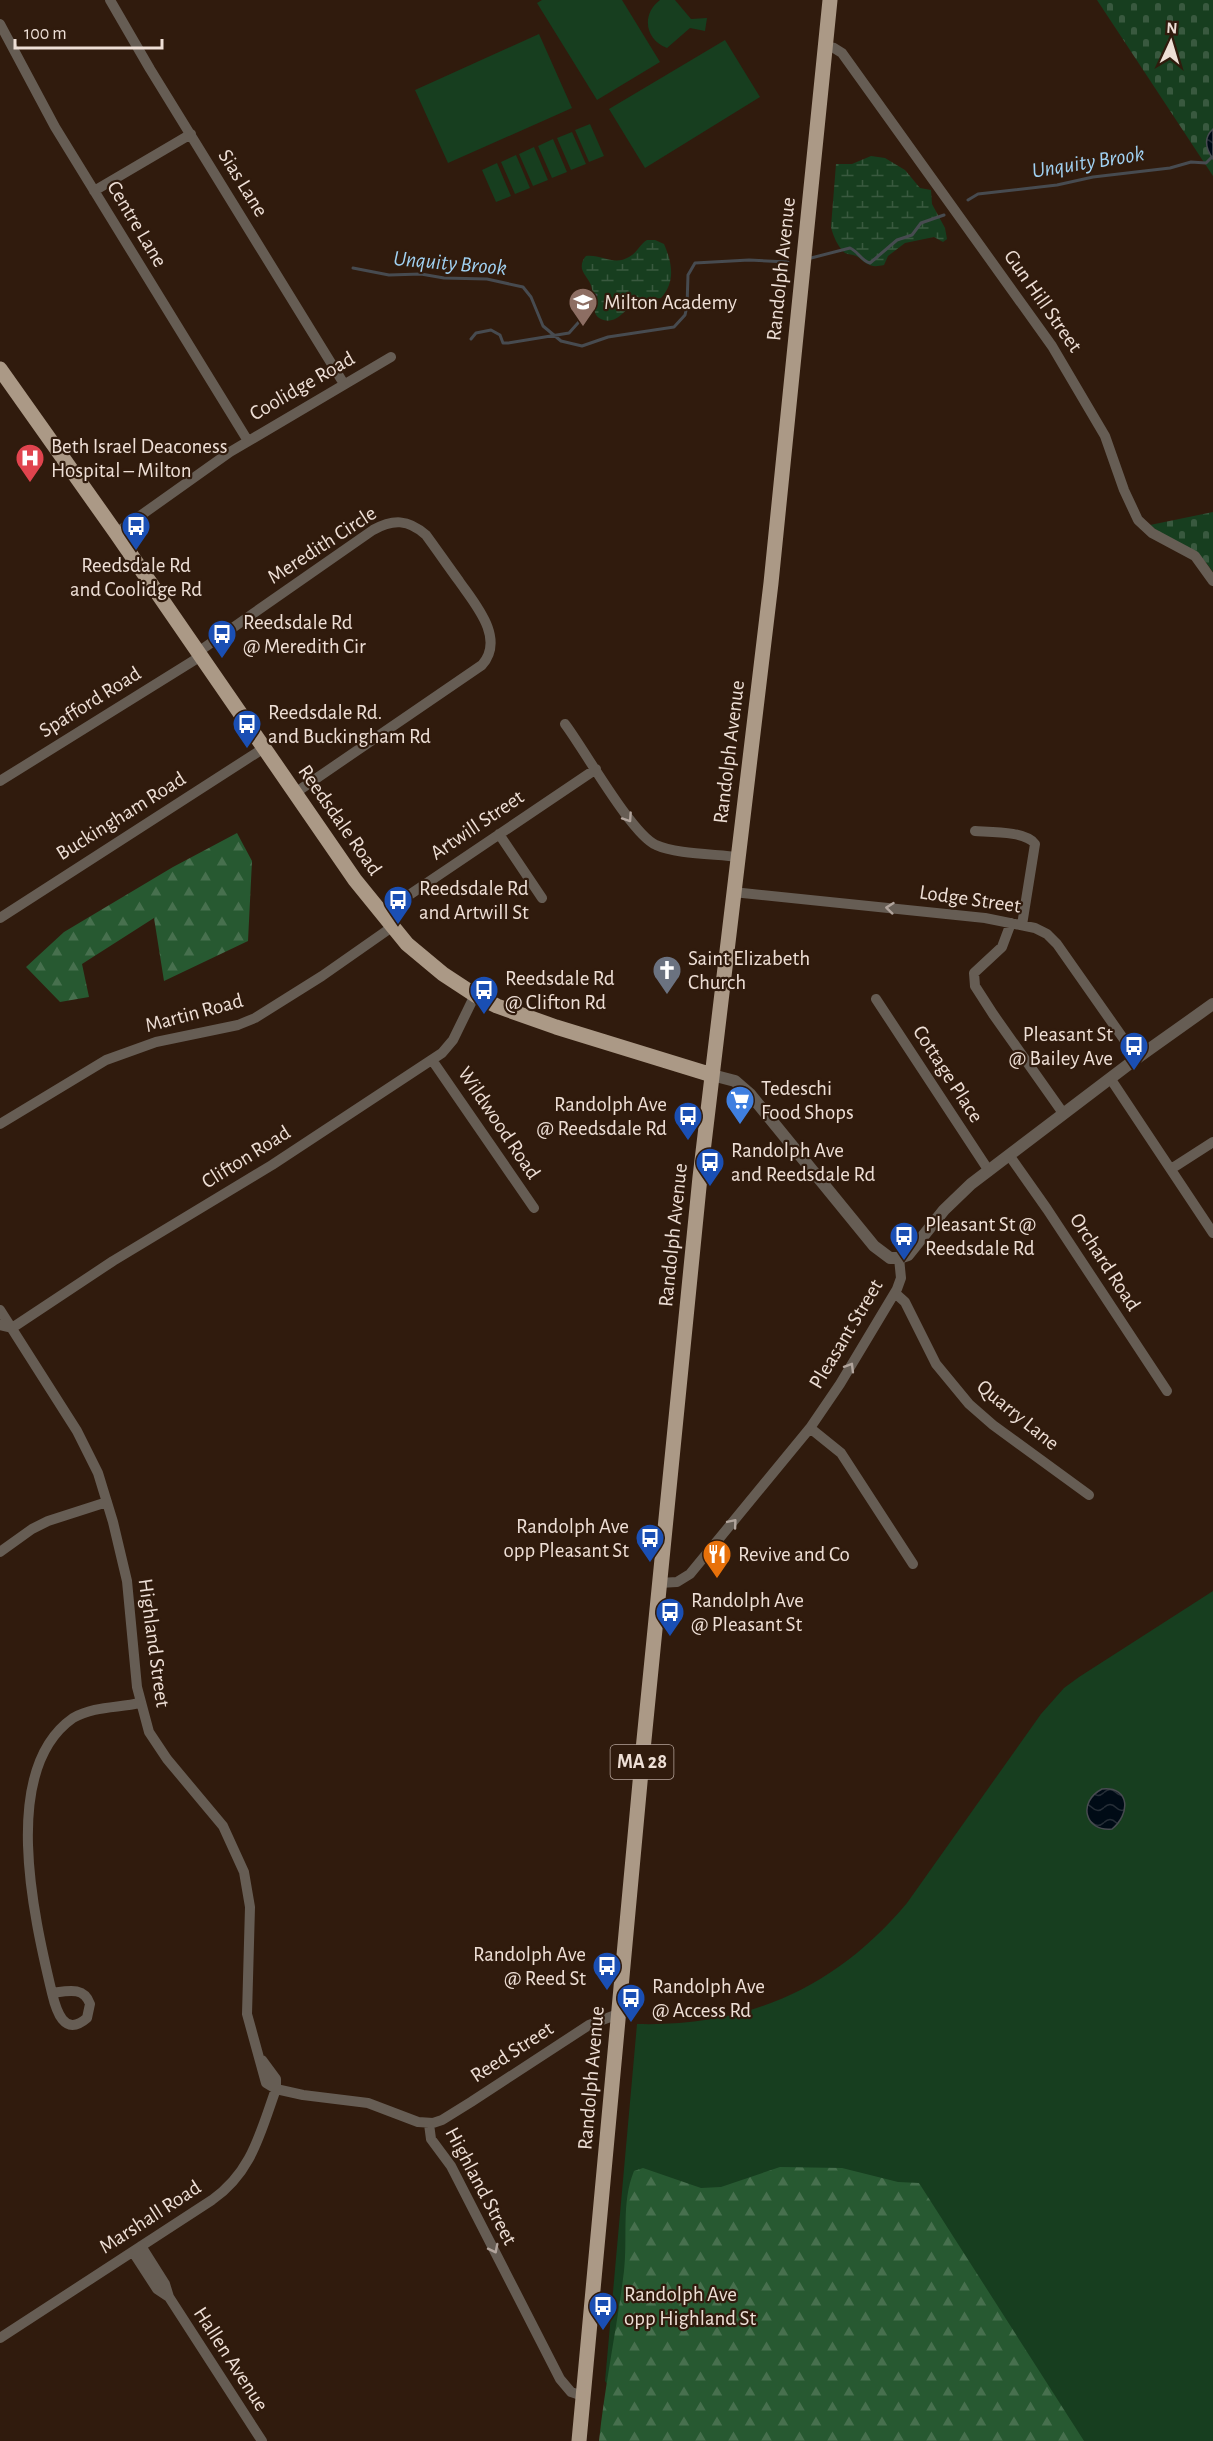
<svg xmlns="http://www.w3.org/2000/svg" width="1213" height="2441" font-family="'Alegreya Sans',sans-serif">
  <style>
    .green { fill: #173e1f }
    .forest { fill: url(#forest-firs) }
    .wetland { fill: url(#wetland-marsh) }
    .cemetery { fill: url(#cemetery-stones) }
    .water { fill: url(#water-waves); stroke: #474b50; stroke-width: 1.5 }
    .lines { fill: none; stroke-linecap: round; stroke-linejoin: round }
    .stream { stroke: #474b50; stroke-width: 3 }
    .minor { stroke: #665d54; stroke-width: 10 }
    .tertiary { stroke: #665d54; stroke-width: 12 }
    .primary { stroke: #ab9986; stroke-width: 15 }
    .oneway { stroke: #b1a49c }
    .labels { text-anchor: middle; dominant-baseline: central; stroke-width: 4.5; stroke-linejoin: round; paint-order: stroke }
    .shield { fill: #301b0d; stroke: #b5a49a; stroke-width: 1.5 }
    .shield-label { font-size: 20px; font-weight: bold; fill: #eedfd6 }
    .street-label { font-size: 21px; fill: #eedfd6; stroke: #301b0d }
    .poi-label { font-size: 21px; fill: #eedfd6; stroke: #301b0d; text-anchor: start }
    .water-label { font-size: 22px; font-style: italic; fill: #a0d1f2; stroke: #301b0d }
  </style>
  <defs>
    <pattern id="forest-firs" width="22" height="20" patternUnits="userSpaceOnUse" patternTransform="scale(1.5)"><rect width="22" height="20" fill="#275931"/><path d="M5 1l3.5 6h-7zM16 11l3.5 6h-7z" fill="#47704e"/></pattern>
    <pattern id="wetland-marsh" width="20" height="14" patternUnits="userSpaceOnUse" patternTransform="scale(1.5)"><rect width="20" height="14" fill="#173e1f"/><path d="M1 5h8M5 5V1M11 12h8M15 12V8" fill="none" stroke="#39593f"/></pattern>
    <pattern id="cemetery-stones" width="16" height="16" patternUnits="userSpaceOnUse" patternTransform="scale(1.5)"><rect width="16" height="16" fill="#173e1f"/><path d="M2 7V4a2 2 0 0 1 4 0v3zM10 15v-3a2 2 0 0 1 4 0v3z" fill="#39593f"/></pattern>
    <pattern id="water-waves" width="16" height="10" patternUnits="userSpaceOnUse" patternTransform="scale(1.5)"><rect width="16" height="10" fill="#000b16"/><path d="M0 5q4-4 8 0t8 0" fill="none" stroke="#262e37"/></pattern>
  </defs>
  <rect width="100%" height="100%" fill="#301b0d"/>
  <path class="green" d="M542,0H622L660,62L597,100L537,3Z
    M660,0H675L691,19L707,18L705,31L690,28L667,48C645,40 641,14 660,0Z
    M539,34L572,108L448,163L415,90Z
    M725,40L760,97L645,168L609,109Z
    M590,124L604,156L589,162L575,130Z
    M572,132L586,164L571,170L557,138Z
    M553,139L567,172L552,178L538,146Z
    M534,147L548,180L533,186L519,154Z
    M516,155L530,188L515,194L501,162Z
    M497,163L511,196L496,202L482,170Z
    M1213,1591V2441H648L605,2381L637,2024C747,2027 836,1988 907,1903L1041,1714L1064,1688L1079,1677Z"/>
  <path class="forest" d="M237,833L252,861L248,941L164,981L154,918L82,964L89,997L60,1002L26,967L64,932L173,867Z
    M780,2167L842,2168L898,2182L919,2183L1084,2441H599C605,2384 617,2328 624,2271C628,2239 621,2202 634,2171L643,2168L701,2188L721,2187Z"/>
  <path class="wetland" d="M871,156L885,158L905,170L920,188L931,190L932,204L945,228L947,239L943,242L934,237L905,243L888,256L884,265C871,268 868,265 858,257C854,254 849,255 845,253C838,247 833,236 831,227L836,164H852Z
    M647,240H655L664,244C672,262 676,282 661,298L635,301C626,309 616,326 601,319C591,315 594,298 592,289C591,281 584,276 582,269C581,264 583,259 586,256C601,254 614,266 629,257C637,253 640,244 647,240Z"/>
  <path class="cemetery" d="M1097,0H1213V176Z
    M1213,512V572C1194,542 1174,545 1150,525Z"/>
  <path class="water" d="M1213,129V159C1206,149 1203,138 1213,129Z
    M1102,1789C1131,1786 1130,1815 1112,1829C1085,1832 1077,1802 1102,1789Z"/>
  <g class="lines">
    <path class="stream" d="M968,200L978,194L1057,185L1093,177L1170,168L1191,162L1206,163L1212,157
      M811,258L850,248C859,252 861,261 870,263L897,240L912,235L921,223L944,215
      M353,268L389,275L421,274L444,278L487,279L523,287L531,297L543,326L561,341L582,346L608,337L674,327L685,315L687,306L688,275L695,263L749,260L788,262
      M471,339L476,333L491,330L500,335L503,343H508L569,333L586,314L590,301L596,295"/>
    <path class="minor" d="M110,0L150,69L344,384
      M0,24L55,127L248,441
      M825,46L834,48L842,53L1052,346L1105,436L1124,490L1138,520L1152,533L1195,556L1213,581
      M94,191L191,134
      M116,533L230,452L391,357
      M198,652L373,530C393,519 408,519 426,535C437,550 448,566 459,581C474,603 506,638 482,665L295,793
      M565,724C584,749 632,835 656,845C675,854 715,854 738,857
      M0,781L201,656
      M975,831C990,832 1026,831 1035,844L1022,925
      M499,834L542,898
      M733,892L985,918L1035,928L1047,934L1057,944L1137,1058
      M381,914L596,769
      M0,918L264,748
      M1011,923L1002,947L974,973L975,986L993,1014L1063,1113
      M876,999L989,1171
      M432,1060L534,1208
      M1110,1078L1213,1233
      M0,1124L106,1060L156,1042L238,1025L255,1018L322,976L392,927
      M1009,1155L1047,1209L1167,1391
      M1171,1169L1213,1142
      M895,1293L905,1302L936,1364L969,1404L993,1425L1089,1495
      M0,1310L77,1431L98,1473L113,1522L127,1581L137,1687L149,1732L167,1759L223,1826L244,1872L250,1907L247,2014L266,2083L276,2089L303,2095L368,2103L418,2122L433,2123L442,2120L471,2102L589,2025L618,2014
      M0,1325L12,1328L113,1261L272,1165L442,1053L453,1040L475,995
      M810,1428L841,1453L913,1564
      M0,1552L32,1529L48,1521L107,1502
      M659,1583L677,1582L690,1574L810,1428L840,1384L897,1289L901,1278L899,1258
      M52,1993C67,1991 84,1986 90,2004L87,2018C64,2038 56,2010 52,1993C33,1914 0,1769 73,1718C94,1706 117,1708 140,1703
      M429,2124L431,2139L451,2166L560,2379L571,2392L583,2396
      M141,2246L165,2284L169,2297L262,2441
      M133,2252L157,2289L169,2297
      M0,2338L212,2200C252,2172 260,2133 276,2089V2079L262,2060"/>
    <path class="tertiary" d="M712,1075L735,1081L750,1094L874,1246L890,1258H899L908,1255L944,1210L971,1184L1137,1058L1213,1004"/>
    <path class="primary" d="M0,369L116,533L355,880L407,944L443,974L475,995L497,1006L556,1027L712,1075
      M579,2441L643,1750L700,1177L771,583L830,0"/>
  </g>
  <defs><path id="oneway-chevron" d="M-2-3.5L2.5 0L-2 3.5" fill="none" stroke-width="1.6" stroke-linecap="round" stroke-linejoin="round" transform="scale(1.5)"/></defs>
  <g class="oneway">
    <use href="#oneway-chevron" transform="translate(628 818) rotate(56)"/>
    <use href="#oneway-chevron" transform="translate(890 908) rotate(-174)"/>
    <use href="#oneway-chevron" transform="translate(850 1367) rotate(-59)"/>
    <use href="#oneway-chevron" transform="translate(733 1523) rotate(-50)"/>
    <use href="#oneway-chevron" transform="translate(494 2249) rotate(63)"/>
  </g>
  <defs>
    <g id="school-pin" transform="scale(1.5)"><path d="M0 17L-7.5 6A9.5 9.5 0 1 1 7.5 6Z" fill="#8d6e63" stroke="#301b0d"/><path d="M0-5L7-2L0 1L-7-2ZM-4 1L0 2.5L4 1V4Q0 6-4 4Z" fill="#fff"/></g>
    <g id="hospital-pin" transform="scale(1.5)"><path d="M0 17L-7.5 6A9.5 9.5 0 1 1 7.5 6Z" fill="#e0444e" stroke="#301b0d"/><path d="M-5-5h3v3.5h4V-5h3V5h-3V1.5h-4V5h-3Z" fill="#fff"/></g>
    <g id="bus-pin" transform="scale(1.5)"><path d="M0 17L-7.5 6A9.5 9.5 0 1 1 7.5 6Z" fill="#1a4fb4" stroke="#301b0d"/><path d="M-5-6H5V4H4V6H2V4H-2V6H-4V4H-5ZM-3.5-4V0h7V-4ZM-3.5 1.2v1.5H-2V1.2ZM2 1.2v1.5H3.5V1.2Z" fill="#fff"/></g>
    <g id="church-pin" transform="scale(1.5)"><path d="M0 17L-7.5 6A9.5 9.5 0 1 1 7.5 6Z" fill="#6b7280" stroke="#301b0d"/><path d="M-1.2-6h2.4v3.5h3.3v2.4h-3.3V6h-2.4V-.1h-3.3v-2.4h3.3Z" fill="#fff"/></g>
    <g id="supermarket-pin" transform="scale(1.5)"><path d="M0 17L-7.5 6A9.5 9.5 0 1 1 7.5 6Z" fill="#3f7fe0" stroke="#301b0d"/><path d="M-6-5.5h2.5l.6 2H6L4.5 2H-2.5L-4.4-4H-6ZM-1.5 3.2a1.3 1.3 0 1 0 .1 0ZM3 3.2a1.3 1.3 0 1 0 .1 0Z" fill="#fff"/></g>
    <g id="restaurant-pin" transform="scale(1.5)"><path d="M0 17L-7.5 6A9.5 9.5 0 1 1 7.5 6Z" fill="#e8710a" stroke="#301b0d"/><path d="M-5-6h1v4h1v-4h1v4h1v-4h1v5L-1.5 .5V6h-2V.5L-5-1ZM5-6V6H3V1.5H1.5Q1.5-4 5-6Z" fill="#fff"/></g>
  </defs>
  <g fill-rule="evenodd">
    <use href="#school-pin" x="583" y="302"/>
    <use href="#hospital-pin" x="30" y="458"/>
    <use href="#bus-pin" x="136" y="526"/>
    <use href="#bus-pin" x="222" y="634"/>
    <use href="#bus-pin" x="247" y="724"/>
    <use href="#bus-pin" x="398" y="900"/>
    <use href="#church-pin" x="667" y="970"/>
    <use href="#bus-pin" x="484" y="990"/>
    <use href="#bus-pin" x="1134" y="1046"/>
    <use href="#supermarket-pin" x="740" y="1100"/>
    <use href="#bus-pin" x="688" y="1116"/>
    <use href="#bus-pin" x="710" y="1162"/>
    <use href="#bus-pin" x="904" y="1236"/>
    <use href="#bus-pin" x="650" y="1538"/>
    <use href="#restaurant-pin" x="717" y="1554"/>
    <use href="#bus-pin" x="670" y="1612"/>
    <use href="#bus-pin" x="607" y="1966"/>
    <use href="#bus-pin" x="631" y="1998"/>
    <use href="#bus-pin" x="603" y="2306"/>
  </g>
  <g class="labels">
    <rect class="shield" x="610.5" y="1745" width="63" height="34" rx="4.5"/>
    <g class="shield-label">
      <text x="642" y="1762">MA 28</text>
    </g>
    <g class="street-label">
      <text transform="translate(243 183) rotate(58)">Sias Lane</text>
      <text transform="translate(137 224) rotate(59)">Centre Lane</text>
      <text transform="translate(781 269) rotate(-84)">Randolph Avenue</text>
      <text transform="translate(1043 301) rotate(55)">Gun Hill Street</text>
      <text transform="translate(302 386) rotate(-30)">Coolidge Road</text>
      <text transform="translate(322 545) rotate(-33)">Meredith Circle</text>
      <text transform="translate(90 702) rotate(-32)">Spafford Road</text>
      <text transform="translate(729 752) rotate(-83)">Randolph Avenue</text>
      <text transform="translate(121 816) rotate(-32)">Buckingham Road</text>
      <text transform="translate(340 820) rotate(55)">Reedsdale Road</text>
      <text transform="translate(477 825) rotate(-34)">Artwill Street</text>
      <text transform="translate(970 899) rotate(8)">Lodge Street</text>
      <text transform="translate(194 1013) rotate(-15)">Martin Road</text>
      <text transform="translate(948 1074) rotate(57)">Cottage Place</text>
      <text transform="translate(499 1123) rotate(56)">Wildwood Road</text>
      <text transform="translate(246 1157) rotate(-32)">Clifton Road</text>
      <text transform="translate(673 1235) rotate(-84)">Randolph Avenue</text>
      <text transform="translate(1105 1262) rotate(57)">Orchard Road</text>
      <text transform="translate(846 1334) rotate(-59)">Pleasant Street</text>
      <text transform="translate(1018 1415) rotate(39)">Quarry Lane</text>
      <text transform="translate(154 1643) rotate(82)">Highland Street</text>
      <text transform="translate(512 2052) rotate(-33)">Reed Street</text>
      <text transform="translate(591 2078) rotate(-85)">Randolph Avenue</text>
      <text transform="translate(481 2186) rotate(62)">Highland Street</text>
      <text transform="translate(150 2217) rotate(-33)">Marshall Road</text>
      <text transform="translate(231 2359) rotate(57)">Hallen Avenue</text>
    </g>
    <g class="poi-label">
      <text x="604" y="302">Milton Academy</text>
      <text x="51" y="446">Beth Israel Deaconess<tspan x="51" dy="24">Hospital – Milton</tspan></text>
      <text x="136" y="565" text-anchor="middle">Reedsdale Rd<tspan x="136" dy="24">and Coolidge Rd</tspan></text>
      <text x="243" y="622">Reedsdale Rd<tspan x="243" dy="24">@ Meredith Cir</tspan></text>
      <text x="268" y="712">Reedsdale Rd.<tspan x="268" dy="24">and Buckingham Rd</tspan></text>
      <text x="419" y="888">Reedsdale Rd<tspan x="419" dy="24">and Artwill St</tspan></text>
      <text x="688" y="958">Saint Elizabeth<tspan x="688" dy="24">Church</tspan></text>
      <text x="505" y="978">Reedsdale Rd<tspan x="505" dy="24">@ Clifton Rd</tspan></text>
      <text x="1113" y="1034" text-anchor="end">Pleasant St<tspan x="1113" dy="24">@ Bailey Ave</tspan></text>
      <text x="761" y="1088">Tedeschi<tspan x="761" dy="24">Food Shops</tspan></text>
      <text x="667" y="1104" text-anchor="end">Randolph Ave<tspan x="667" dy="24">@ Reedsdale Rd</tspan></text>
      <text x="731" y="1150">Randolph Ave<tspan x="731" dy="24">and Reedsdale Rd</tspan></text>
      <text x="925" y="1224">Pleasant St @<tspan x="925" dy="24">Reedsdale Rd</tspan></text>
      <text x="629" y="1526" text-anchor="end">Randolph Ave<tspan x="629" dy="24">opp Pleasant St</tspan></text>
      <text x="738" y="1554">Revive and Co</text>
      <text x="691" y="1600">Randolph Ave<tspan x="691" dy="24">@ Pleasant St</tspan></text>
      <text x="586" y="1954" text-anchor="end">Randolph Ave<tspan x="586" dy="24">@ Reed St</tspan></text>
      <text x="652" y="1986">Randolph Ave<tspan x="652" dy="24">@ Access Rd</tspan></text>
      <text x="624" y="2294">Randolph Ave<tspan x="624" dy="24">opp Highland St</tspan></text>
    </g>
    <g class="water-label">
      <text transform="translate(1088 162) rotate(-9)">Unquity Brook</text>
      <text transform="translate(450 263) rotate(5)">Unquity Brook</text>
    </g>
  </g>
  <g transform="translate(1171 42) rotate(4)" stroke="#301b0d" stroke-width="4.5" paint-order="stroke">
  <path d="M0-4.5L10 22L0 15L-10 22Z" fill="#eedfd6"/>
  <text y="-9" font-size="16" font-weight="bold" text-anchor="middle" fill="#eedfd6">N</text>
  </g>
  <path d="M15 39v9h147v-9" fill="none" stroke="#eedfd6" stroke-width="3"/>
  <text x="24" y="39" font-size="18" fill="#eedfd6" stroke="#301b0d" stroke-width="4.5" paint-order="stroke">100 m</text>
</svg>
